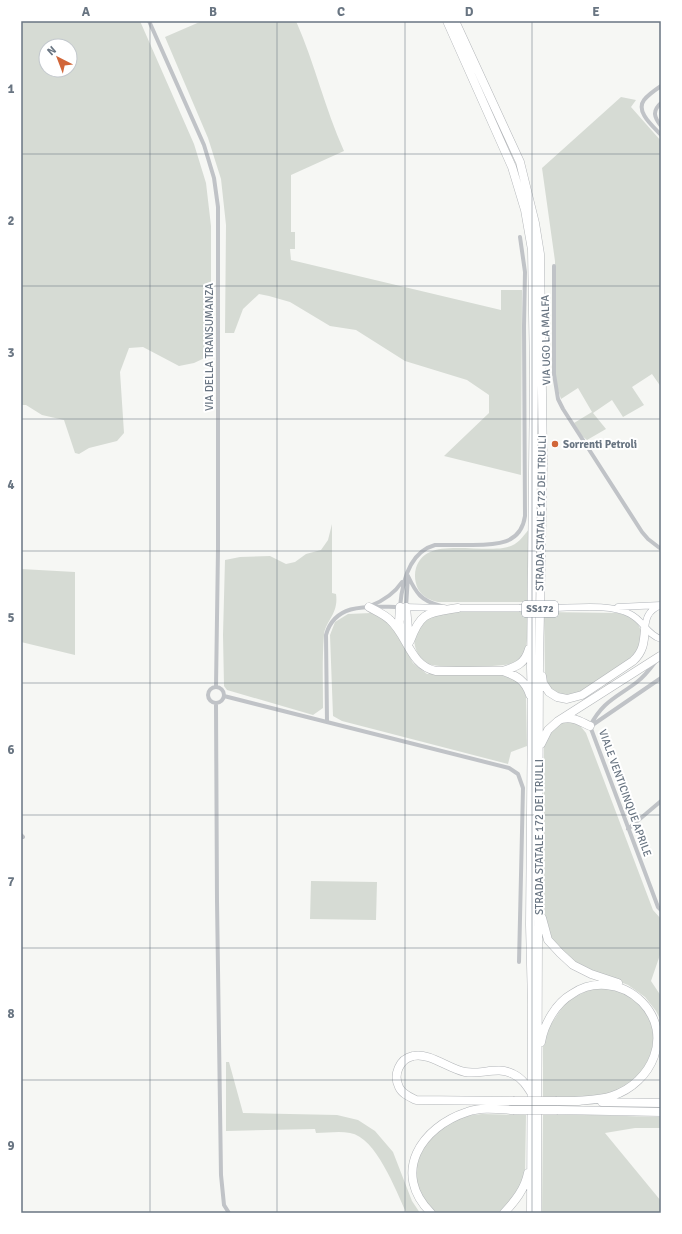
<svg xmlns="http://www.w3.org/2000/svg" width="682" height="1234" font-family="Signika,sans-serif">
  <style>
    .green { fill: #d6dbd4; fill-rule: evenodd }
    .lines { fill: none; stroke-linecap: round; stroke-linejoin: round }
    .secondary-casing { stroke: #b1b5ba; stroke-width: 7 }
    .highway-casing { stroke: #b3b6b9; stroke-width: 9 }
    .street { stroke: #c0c3c7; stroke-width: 4 }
    .secondary { stroke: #fff; stroke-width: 6 }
    .highway { stroke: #fff; stroke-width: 8 }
    .secondary-bridge-casing { stroke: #b1b5ba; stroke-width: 7; stroke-linecap: butt }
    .highway-bridge-casing { stroke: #b3b6b9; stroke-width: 9; stroke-linecap: butt }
    .secondary-bridge { stroke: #fff; stroke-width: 6 }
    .highway-bridge { stroke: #fff; stroke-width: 8 }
    .grid { fill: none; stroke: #697582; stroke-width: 1; stroke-opacity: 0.55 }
    .poi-dot { fill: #d16639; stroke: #fff; stroke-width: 1.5 }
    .labels { text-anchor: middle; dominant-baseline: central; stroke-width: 4; stroke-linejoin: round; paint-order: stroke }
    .shield { fill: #fff; stroke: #969ea8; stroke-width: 1 }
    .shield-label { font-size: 10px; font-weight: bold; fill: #697582 }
    .street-label { font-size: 11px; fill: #697582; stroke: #fff }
    .poi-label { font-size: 11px; font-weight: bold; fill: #697582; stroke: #fff; text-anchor: start }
    .neatline { fill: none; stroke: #697582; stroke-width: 1.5 }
    .grid-label { font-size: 13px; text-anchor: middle; font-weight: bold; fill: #697582 }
  </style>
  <rect width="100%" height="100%" fill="#f6f7f4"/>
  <path class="green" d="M21,21H140L194,144L206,183L211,226V355L194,363L179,366L143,347L129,348L120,372L124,433L117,441L89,448L79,454L75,453L64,420L42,415L26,405H21ZM46,46H70V70H46Z
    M202,21H296C315,64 325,109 344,151L291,175V232H295V249H290L291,260L501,310V290H522L521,475L444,456L489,413V395L467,380L405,361L356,330L330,326L290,302L269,296L259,294L243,309L234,333H225L226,225L221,179L208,138L165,37Z
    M621,97L636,100L631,107L661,141V387L652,374L632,387L644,405L623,417L612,400L593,413L606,429L587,440L582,436L574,423L592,412L578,388L561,399L556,384L555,261L542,168Z
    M332,524V593L336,594C339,614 325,621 324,635C322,659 323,684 323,708L313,715L227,690L224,686L223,635L225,560L240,557L270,556L286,564L295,562L306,554L321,550L328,540Z
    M529,529L527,602H438C429,600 423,597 418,589C415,582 414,575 416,568C418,561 423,555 430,552C446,544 484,551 503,548C517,546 521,539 529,529Z
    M21,569L75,572V655L21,642Z
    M443,612H528C527,623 529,646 523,655C521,658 517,661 514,663C503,667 439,669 429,664C414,658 409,634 421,622C424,618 438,614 443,612Z
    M544,612L617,613L629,616L638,624L643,635L638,653L580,694L560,697L548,686L545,676Z
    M371,613L385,619L398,635L413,663L427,674L503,675L511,676L516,679L524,688L526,696L527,746L511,752L508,764L342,721L333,716L330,635L335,622L348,614Z
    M566,721L578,723L586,733L653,910L661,919V952L651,981L661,996V1021L656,1011L645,997L628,985L575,964L548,935L543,916L544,743L551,729Z
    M311,881L377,882L376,920L310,919Z
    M592,988C603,988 615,987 625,992C666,1013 661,1072 621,1090C598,1100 567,1098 543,1098V1045L547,1030L566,1002Z
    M226,1062H229L243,1113L337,1115L358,1120L375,1131L393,1152L412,1201L420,1213L406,1212C396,1191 376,1137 350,1133C339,1131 327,1133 316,1133L315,1129L226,1131Z
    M482,1114L526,1115L525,1174L523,1183L501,1213H434L419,1193L415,1175L417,1156L437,1129L465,1116Z
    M543,1115H591L661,1117V1128H635L605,1133L661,1201V1213H542Z"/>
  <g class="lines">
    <g class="secondary-casing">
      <path id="secondary" d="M403,607L444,608
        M618,607L661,605
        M455,608H519
        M550,608C572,608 611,603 630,614C643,620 647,635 661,639
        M645,629C646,618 648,611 659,606"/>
    </g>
    <g class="highway-casing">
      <path id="highway" d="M447,21L512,167L525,210L532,250L534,376L531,668L532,704L530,925L532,1004L531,1213
        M455,21L520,162L535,223L540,254L543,462L539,662L537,1213
        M369,607C376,611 384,614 390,620C408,636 410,666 436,671H502C516,667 525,664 529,649
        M400,607L399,622L401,632
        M406,607L409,640
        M410,641C421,611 428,613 458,608
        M503,671C517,676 525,680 530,695
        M542,676L543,683L549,692L557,697L567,699L582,695L633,661C643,652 644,643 645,629
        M562,719C573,716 581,722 590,726
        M541,744L548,730L558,721L660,656
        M542,918L548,940L560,953L573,965L591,974L618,983
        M541,1042C544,1024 556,1003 572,994C582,987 594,984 606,985C620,986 632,992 642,1002C674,1035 652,1083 612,1096C600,1100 587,1100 575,1101
        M513,1101L416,1100C410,1097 402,1094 399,1087C393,1075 399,1059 413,1056C429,1052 449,1069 465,1072C481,1075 498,1066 513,1074C522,1078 527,1086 532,1094
        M557,1101H580
        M602,1102L661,1103
        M558,1110L661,1112
        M431,1213C391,1173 421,1127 467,1112C481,1107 497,1109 513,1110
        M504,1213C515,1201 525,1189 528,1173"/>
    </g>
    <path class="street" d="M149,21L204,145L214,178L218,207V549L216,687
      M661,86C655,90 648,95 644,100C635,112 654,127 661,135
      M661,103C652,111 654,117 661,126
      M554,266V374L558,399L563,409L642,532L648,539L661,549
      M408,576C416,593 421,601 441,606
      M370,606C383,601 394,594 402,582
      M406,607L408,576
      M208 695a8 8 0 1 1 16 0a8 8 0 1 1-16 0Z
      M224,696L509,768L518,774L523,788L519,962
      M216,703L217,901L221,1175L224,1205L229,1213
      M327,722L326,635C335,601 372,607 400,607C402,583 409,552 435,545C447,545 458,545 470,545C493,545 521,546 525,516L524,326L525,272L520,237
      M590,726L658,907L661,910
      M590,726C603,701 616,698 637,682C645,676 650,669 656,661
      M591,726L661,678
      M628,829L661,801
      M21,835L23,837"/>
    <use href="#secondary" class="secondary"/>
    <use href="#highway" class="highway"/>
    <g class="secondary-bridge-casing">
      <path id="secondary-bridge" d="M519,608H550"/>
    </g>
    <g class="highway-bridge-casing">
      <path id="highway-bridge" d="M513,1101H557
        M513,1110H558"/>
    </g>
    <use href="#secondary-bridge" class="secondary-bridge"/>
    <use href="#highway-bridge" class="highway-bridge"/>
  </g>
  <path class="grid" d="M150,21V1213M277,21V1213M405,21V1213M532,21V1213M21,154H661M21,286H661M21,419H661M21,551H661M21,683H661M21,815H661M21,948H661M21,1080H661"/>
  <circle class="poi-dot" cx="555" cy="444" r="4"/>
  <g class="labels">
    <rect class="shield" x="522" y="601" width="36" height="16" rx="3"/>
    <g class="shield-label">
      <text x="540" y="609">SS172</text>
    </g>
    <g class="street-label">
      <text transform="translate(546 340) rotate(-91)">VIA UGO LA MALFA</text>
      <text transform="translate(209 347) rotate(-90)">VIA DELLA TRANSUMANZA</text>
      <text transform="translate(541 513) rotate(-89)">STRADA STATALE 172 DEI TRULLI</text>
      <text transform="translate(625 793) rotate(70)">VIALE VENTICINQUE APRILE</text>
      <text transform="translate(539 837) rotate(-90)">STRADA STATALE 172 DEI TRULLI</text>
    </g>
    <g class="poi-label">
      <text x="563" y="444">Sorrenti Petroli</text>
    </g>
  </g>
  <rect width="682" height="1234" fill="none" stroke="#ffffff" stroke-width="44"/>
  <g transform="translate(58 58) rotate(318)"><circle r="19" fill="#ffffff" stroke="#c3c8cd"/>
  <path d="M0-3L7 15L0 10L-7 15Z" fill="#d16639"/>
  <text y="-6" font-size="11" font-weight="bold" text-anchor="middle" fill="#697582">N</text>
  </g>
  <rect x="22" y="22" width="638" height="1190" class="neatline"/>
  <g class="grid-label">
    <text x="86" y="16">A</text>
    <text x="213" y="16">B</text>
    <text x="341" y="16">C</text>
    <text x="469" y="16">D</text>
    <text x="596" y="16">E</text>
    <text x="11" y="93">1</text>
    <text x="11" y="225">2</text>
    <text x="11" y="357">3</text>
    <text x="11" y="489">4</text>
    <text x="11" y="622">5</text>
    <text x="11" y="754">6</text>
    <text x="11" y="886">7</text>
    <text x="11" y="1018">8</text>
    <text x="11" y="1150">9</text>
  </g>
</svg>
